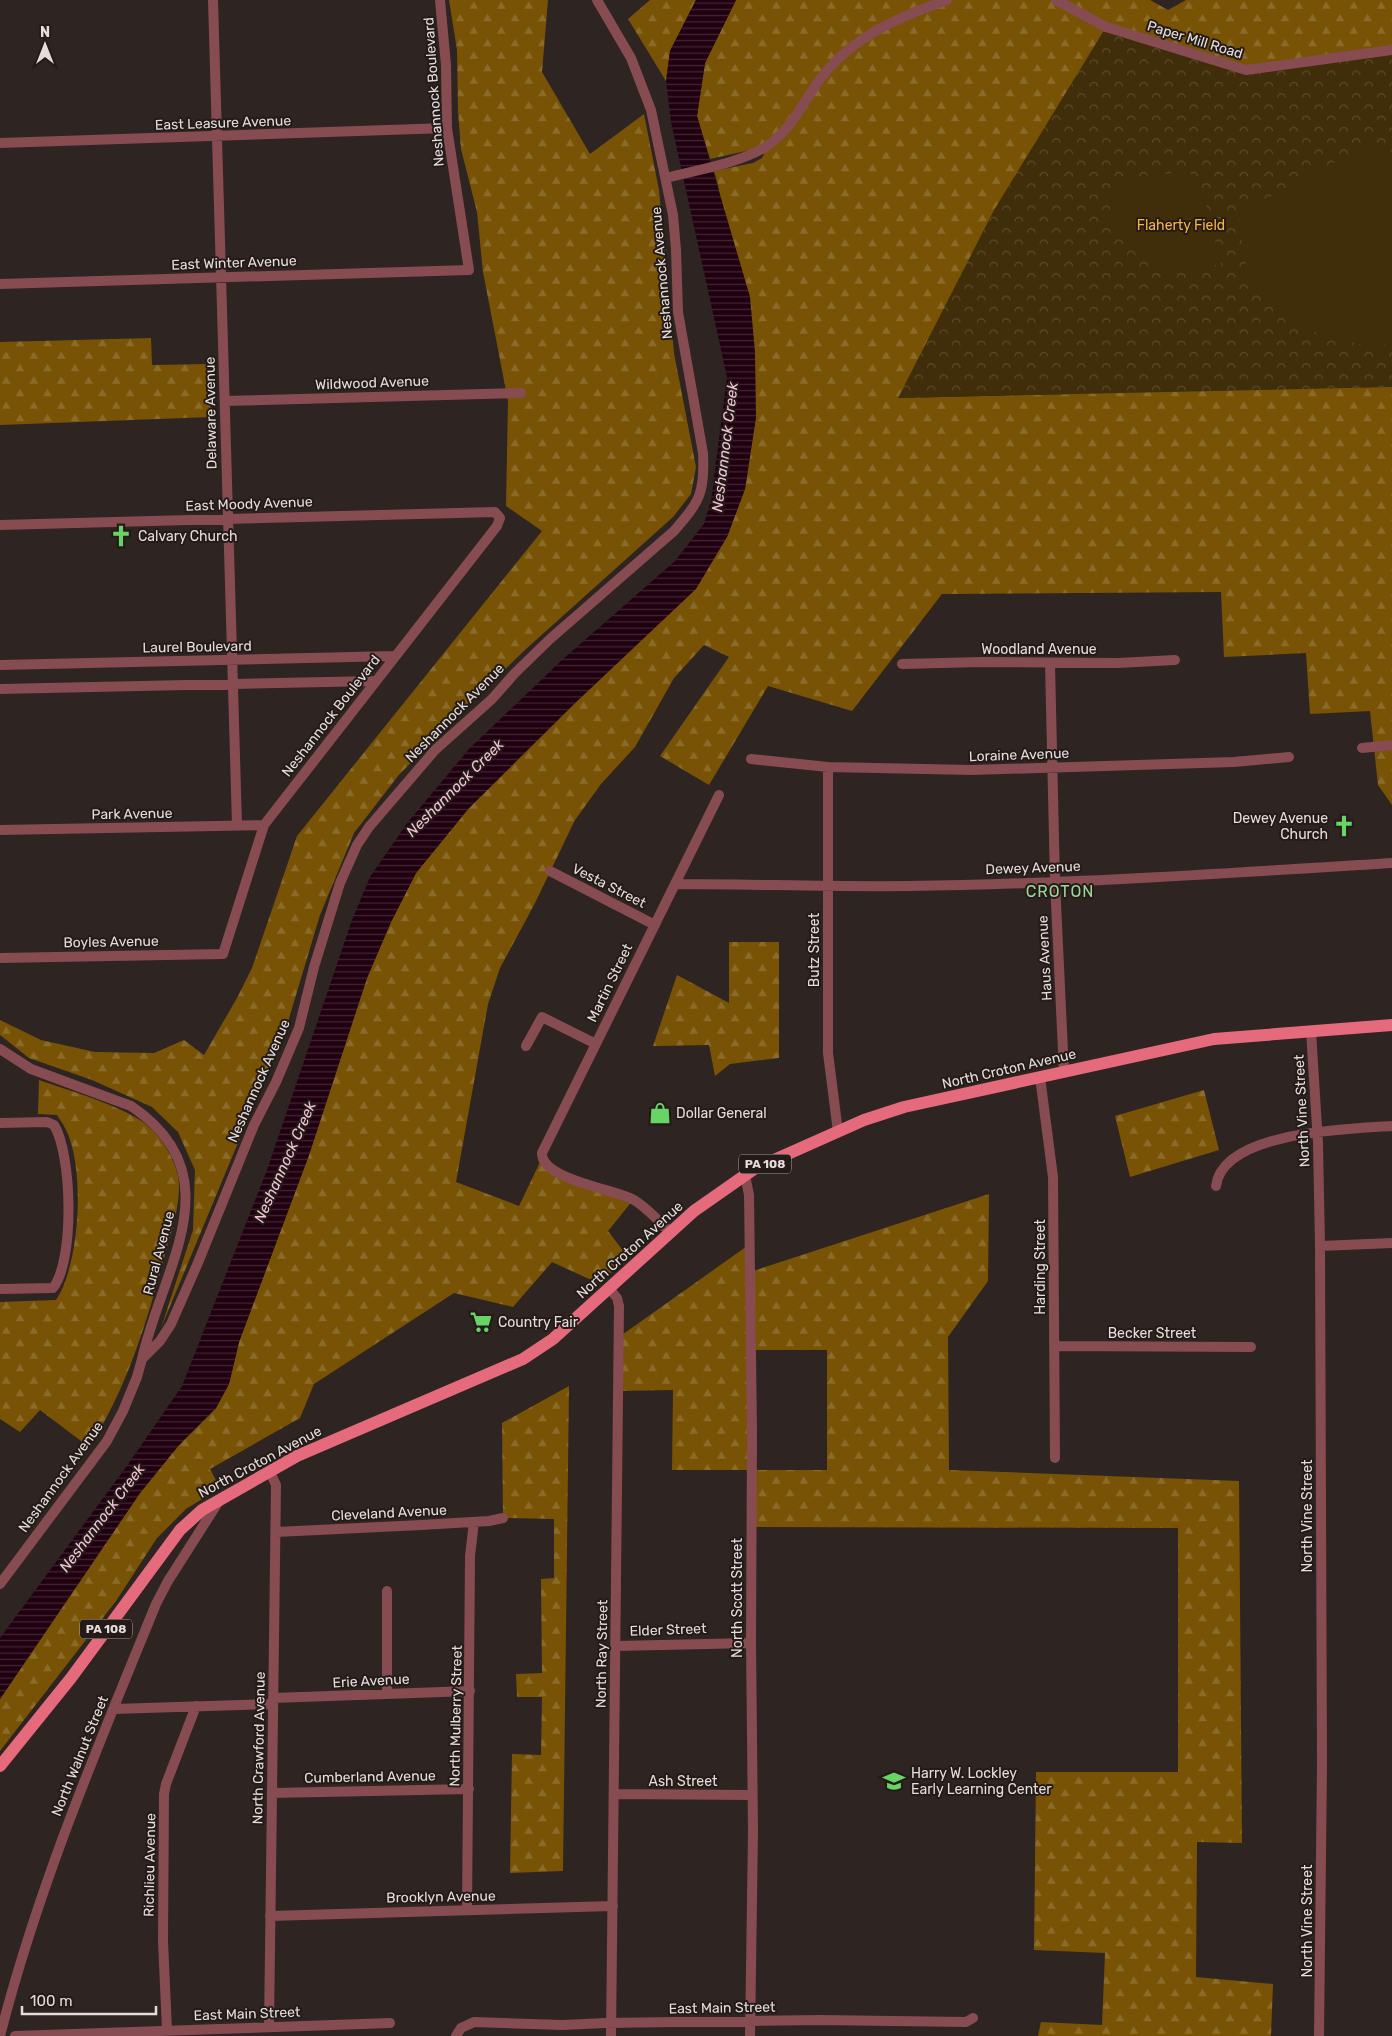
<svg xmlns="http://www.w3.org/2000/svg" width="1392" height="2036" font-family="Rubik,sans-serif">
  <style>
    .forest { fill: url(#forest-firs); fill-rule: evenodd }
    .park { fill: url(#park-crowns) }
    .pitch { fill: #402d09 }
    .water { fill: url(#water-rules) }
    .lines { fill: none; stroke-linecap: round; stroke-linejoin: round }
    .street { stroke: #874b52; stroke-width: 10 }
    .primary { stroke: #e56a7b; stroke-width: 12 }
    .labels { text-anchor: middle; dominant-baseline: central; stroke-width: 4; stroke-linejoin: round; paint-order: stroke }
    .shield { fill: #241b18; stroke: #aaa3a0; stroke-width: 1 }
    .shield-label { font-size: 12px; font-weight: bold; fill: #e4dddb }
    .street-label { font-size: 14px; fill: #e4dddb; stroke: #241b18 }
    .park-label { font-size: 14px; fill: #f8b63e; stroke: #241b18 }
    .poi-label { font-size: 14px; fill: #e4dddb; stroke: #241b18; text-anchor: start }
    .water-label { font-size: 15px; font-style: italic; fill: #f3c3d7; stroke: #241b18 }
    .quarter-label { font-size: 16px; letter-spacing: 1px; fill: #9ed59a; stroke: #241b18 }
  </style>
  <defs>
    <pattern id="forest-firs" width="22" height="20" patternUnits="userSpaceOnUse" patternTransform="scale(1.25)"><rect width="22" height="20" fill="#785305"/><path d="M5 1l3.5 6h-7zM16 11l3.5 6h-7z" fill="#8b6b29"/></pattern>
    <pattern id="park-crowns" width="20" height="18" patternUnits="userSpaceOnUse" patternTransform="scale(1.25)"><rect width="20" height="18" fill="#402d09"/><path d="M2 6a3 3 0 1 1 6 0M12 15a3 3 0 1 1 6 0" fill="none" stroke="#5b4b2c"/></pattern>
    <pattern id="water-rules" width="6" height="5" patternUnits="userSpaceOnUse" patternTransform="scale(1.25)"><rect width="6" height="5" fill="#200010"/><path d="M0 2.5h6" fill="none" stroke="#402532"/></pattern>
  </defs>
  <rect width="100%" height="100%" fill="#2e2421"/>
  <path class="forest" d="M449,0H548L542,72L590,154L644,114L659,190L674,353L696,467L691,494L673,517L526,649L448,724L398,776L354,833L320,915L287,1025L161,1328L193,1230L195,1170L178,1132L152,1107L92,1080L29,1058L0,1035V1020L41,1040L95,1052L154,1053L184,1040L204,1055L237,998L252,968L297,836L542,531L506,506L508,401L483,272L477,212L461,149L458,111L457,50Z
    M650,0H696L670,51L666,81L628,19Z
    M736,0H1150L1168,10L1186,0H1392V48L898,398L1075,394L1392,348V805L1378,785L1370,711L1310,714L1306,653L1224,657L1221,592L942,594L852,711L768,686L709,785L660,756L729,657L704,645L674,678L635,747L601,784L575,820L534,905L500,968L488,1004L456,1182L519,1206L542,1158L544,1163L633,1200L608,1231L627,1256L600,1284L552,1262L513,1307L454,1293L314,1384L300,1418L210,1469L220,1488L186,1509L157,1538L116,1601L0,1751V1699L140,1493L179,1445L216,1408L229,1384L239,1342L309,1155L367,978L391,922L416,873L469,808L571,707L727,537L745,489L756,417L718,185L714,171L753,163L762,158L768,146L710,159L697,116L705,63Z
    M151,338L152,365L209,364L211,417L0,425V342Z
    M729,942H779V1058L730,1064L715,1076L709,1045L653,1046L677,975L729,1003Z
    M39,1080C67,1090 131,1108 150,1128C163,1140 174,1158 178,1176C182,1199 173,1225 167,1247C149,1315 128,1388 89,1447L40,1410L20,1432L0,1419V1302L56,1300C80,1265 86,1166 65,1128C63,1123 59,1119 57,1115L38,1114Z
    M1204,1090L1219,1150L1130,1177L1115,1116Z
    M989,1194L988,1281L948,1337L949,1470L1239,1481L1242,1843L1197,1842L1196,1977L1273,1984L1271,2036H1038L1041,2022L1102,2025L1105,1953L1034,1950L1036,1772H1178V1528L751,1527L752,1470H672L673,1390L619,1391V1337L750,1244V1272ZM751,1350H827V1470H752Z
    M569,1386L563,1871L510,1873L512,1754L541,1755L542,1697H517L516,1674L542,1673L541,1579L554,1578V1519L503,1518L502,1423Z"/>
  <path class="park" d="M1106,27L1246,70L1392,48V387L898,398L994,210Z"/>
  <path class="pitch" d="M1366,146L1392,152V343L1372,347L1318,334L1278,306L1250,276L1244,259L1239,213Z
    M1187,172L1199,179L1221,264L1182,270L1144,261L1121,239L1110,213V179Z"/>
  <path class="water" d="M696,0H736L705,63L697,116L750,297L755,352L756,417L745,489L727,537L696,589L571,707L469,808L416,873L391,922L367,978L309,1155L239,1342L229,1384L216,1408L179,1445L140,1493L0,1699V1638L129,1463L182,1386L267,1170L352,920L370,877L408,822L469,749L562,660L675,561L704,524L711,501L727,377L671,122L666,81L670,51Z"/>
  <g class="lines">
    <path class="street" d="M213,0L237,825
      M1056,0L1106,27L1246,70L1392,50
      M0,143L447,128
      M666,178C696,170 741,163 767,146C792,129 803,102 821,78C853,36 899,17 947,0
      M0,284L469,270L447,128L446,65L440,0
      M225,401L521,393
      M0,525L495,512L500,518L497,526L264,825L223,954L0,958
      M1050,663L1055,882L1064,1072
      M902,664L982,662L1118,663L1175,660
      M0,665L395,656
      M0,689L375,681
      M1362,748L1392,745
      M751,759L828,767L972,770L1234,762L1289,757
      M828,767V1053L838,1132
      M0,830L264,825
      M550,871L655,925
      M675,884C753,884 831,887 909,886C1070,884 1231,873 1392,863
      M1311,1031L1318,1143L1320,1246L1322,1764L1319,2036
      M526,1046L542,1017L596,1044
      M0,1049L31,1069L131,1106C235,1176 162,1268 142,1359
      M1040,1077L1053,1177L1055,1458
      M0,1123L47,1122L54,1125C72,1154 75,1260 53,1288L0,1289
      M745,1175L749,1195L752,1433L751,1643L753,1831L750,2036
      M1216,1186C1223,1131 1350,1129 1392,1126
      M670,1232C658,1221 646,1206 632,1199C613,1189 541,1179 542,1153L719,795
      M1320,1246L1392,1243
      M609,1288L617,1298L619,1306L611,2036
      M1054,1346L1251,1347
      M276,1532L421,1525L489,1521L503,1518
      M0,1584L107,1441L123,1411L137,1377L142,1359L160,1341L171,1324L197,1265L254,1125L276,1082L299,1028L314,967L340,883L357,845L369,827L435,750L492,699L515,673L550,639L674,531C700,501 705,493 703,453L678,312L676,250L673,215L651,110L631,58L597,0
      M616,1646L751,1643
      M387,1694V1591
      M273,1698L470,1691
      M114,1709L273,1704
      M272,1793L469,1789
      M614,1794L752,1795
      M467,1910L470,1556L474,1522
      M270,1916L613,1906
      M269,2027L276,1485L270,1472
      M167,2030L163,1941L164,1794L166,1784L196,1706
      M0,2036C38,1887 98,1746 156,1604L168,1581L219,1501
      M15,2036L390,2023
      M456,2036L461,2028L474,2022L563,2025L605,2023L820,2020L966,2022L973,2018"/>
    <path class="primary" d="M0,1766L71,1678L180,1530L202,1510L297,1456L523,1359L553,1339L694,1211L754,1169L864,1120L904,1107L1214,1039L1392,1025"/>
  </g>
  <defs>
    <g id="church-bare" transform="scale(1.725)"><path d="M-1.2-6h2.4v3.5h3.3v2.4h-3.3V6h-2.4V-.1h-3.3v-2.4h3.3Z" fill="#68d465" stroke="#241b18" stroke-width="2.5" paint-order="stroke"/></g>
    <g id="shop-bare" transform="scale(1.725)"><path d="M-5-2.5h2.3a2.7 3.5 0 0 1 5.4 0H5L5.5 6h-11ZM-1.5-2.5h3a1.5 2.3 0 0 0-3 0Z" fill="#68d465" stroke="#241b18" stroke-width="2.5" paint-order="stroke"/></g>
    <g id="supermarket-bare" transform="scale(1.725)"><path d="M-6-5.5h2.5l.6 2H6L4.5 2H-2.5L-4.4-4H-6ZM-1.5 3.2a1.3 1.3 0 1 0 .1 0ZM3 3.2a1.3 1.3 0 1 0 .1 0Z" fill="#68d465" stroke="#241b18" stroke-width="2.5" paint-order="stroke"/></g>
    <g id="school-bare" transform="scale(1.725)"><path d="M0-5L7-2L0 1L-7-2ZM-4 1L0 2.5L4 1V4Q0 6-4 4Z" fill="#68d465" stroke="#241b18" stroke-width="2.5" paint-order="stroke"/></g>
  </defs>
  <g fill-rule="evenodd">
    <use href="#church-bare" x="121" y="536"/>
    <use href="#church-bare" x="1344" y="826"/>
    <use href="#shop-bare" x="660" y="1113"/>
    <use href="#supermarket-bare" x="481" y="1322"/>
    <use href="#school-bare" x="894" y="1781"/>
  </g>
  <g class="labels">
    <g class="shield">
      <rect x="739" y="1154.5" width="52" height="19" rx="4"/>
      <rect x="80" y="1619.5" width="52" height="19" rx="4"/>
    </g>
    <g class="shield-label">
      <text x="765" y="1164">PA 108</text>
      <text x="106" y="1629">PA 108</text>
    </g>
    <g class="street-label">
      <text transform="translate(1195 40) rotate(17)">Paper Mill Road</text>
      <text transform="translate(434 92) rotate(-94)">Neshannock Boulevard</text>
      <text transform="translate(223 123) rotate(-2)">East Leasure Avenue</text>
      <text transform="translate(234 263) rotate(-2)">East Winter Avenue</text>
      <text transform="translate(662 273) rotate(-95)">Neshannock Avenue</text>
      <text transform="translate(372 383) rotate(-2)">Wildwood Avenue</text>
      <text transform="translate(211 413) rotate(-91)">Delaware Avenue</text>
      <text transform="translate(249 504) rotate(-2)">East Moody Avenue</text>
      <text transform="translate(197 647) rotate(-1)">Laurel Boulevard</text>
      <text x="1039" y="649">Woodland Avenue</text>
      <text transform="translate(455 713) rotate(-45)">Neshannock Avenue</text>
      <text transform="translate(331 716) rotate(-52)">Neshannock Boulevard</text>
      <text transform="translate(1019 755) rotate(-2)">Loraine Avenue</text>
      <text transform="translate(132 814) rotate(-1)">Park Avenue</text>
      <text transform="translate(1033 868) rotate(-2)">Dewey Avenue</text>
      <text transform="translate(609 886) rotate(27)">Vesta Street</text>
      <text transform="translate(111 942) rotate(-1)">Boyles Avenue</text>
      <text transform="translate(814 950) rotate(-90)">Butz Street</text>
      <text transform="translate(1045 958) rotate(-93)">Haus Avenue</text>
      <text transform="translate(610 983) rotate(-64)">Martin Street</text>
      <text transform="translate(1009 1069) rotate(-13)">North Croton Avenue</text>
      <text transform="translate(259 1081) rotate(-66)">Neshannock Avenue</text>
      <text transform="translate(1302 1111) rotate(-93)">North Vine Street</text>
      <text transform="translate(630 1250) rotate(-42)">North Croton Avenue</text>
      <text transform="translate(159 1253) rotate(-75)">Rural Avenue</text>
      <text transform="translate(1040 1267) rotate(-90)">Harding Street</text>
      <text x="1152" y="1333">Becker Street</text>
      <text transform="translate(260 1462) rotate(-28)">North Croton Avenue</text>
      <text transform="translate(61 1477) rotate(-54)">Neshannock Avenue</text>
      <text transform="translate(389 1513) rotate(-3)">Cleveland Avenue</text>
      <text transform="translate(1307 1516) rotate(-90)">North Vine Street</text>
      <text transform="translate(737 1598) rotate(-90)">North Scott Street</text>
      <text transform="translate(668 1630) rotate(-2)">Elder Street</text>
      <text transform="translate(602 1654) rotate(-89)">North Ray Street</text>
      <text transform="translate(371 1681) rotate(-3)">Erie Avenue</text>
      <text transform="translate(456 1716) rotate(-89)">North Mulberry Street</text>
      <text transform="translate(259 1748) rotate(-89)">North Crawford Avenue</text>
      <text transform="translate(80 1756) rotate(-68)">North Walnut Street</text>
      <text transform="translate(370 1777) rotate(-1)">Cumberland Avenue</text>
      <text x="683" y="1781">Ash Street</text>
      <text transform="translate(150 1865) rotate(-89)">Richlieu Avenue</text>
      <text transform="translate(441 1897) rotate(-1)">Brooklyn Avenue</text>
      <text transform="translate(1307 1921) rotate(-90)">North Vine Street</text>
      <text transform="translate(722 2008) rotate(-1)">East Main Street</text>
      <text transform="translate(247 2014) rotate(-2)">East Main Street</text>
    </g>
    <g class="park-label">
      <text x="1181" y="225">Flaherty Field</text>
    </g>
    <g class="poi-label">
      <text x="138" y="536">Calvary Church</text>
      <text x="1328" y="818" text-anchor="end">Dewey Avenue<tspan x="1328" dy="16">Church</tspan></text>
      <text x="676" y="1113">Dollar General</text>
      <text x="498" y="1322">Country Fair</text>
      <text x="911" y="1773">Harry W. Lockley<tspan x="911" dy="16">Early Learning Center</tspan></text>
    </g>
    <g class="water-label">
      <text transform="translate(725 447) rotate(-83)">Neshannock Creek</text>
      <text transform="translate(455 788) rotate(-45)">Neshannock Creek</text>
      <text transform="translate(285 1162) rotate(-66)">Neshannock Creek</text>
      <text transform="translate(102 1518) rotate(-53)">Neshannock Creek</text>
    </g>
    <g class="quarter-label">
      <text x="1060" y="891">CROTON</text>
    </g>
  </g>
  <g transform="translate(45 45)" stroke="#241b18" stroke-width="4" paint-order="stroke">
  <path d="M0-4L9 19L0 12L-9 19Z" fill="#e4dddb"/>
  <text y="-8" font-size="14" font-weight="bold" text-anchor="middle" fill="#e4dddb">N</text>
  </g>
  <path d="M22 2006v8h134v-8" fill="none" stroke="#e4dddb" stroke-width="2.5"/>
  <text x="30" y="2006" font-size="15" fill="#e4dddb" stroke="#241b18" stroke-width="4" paint-order="stroke">100 m</text>
</svg>
